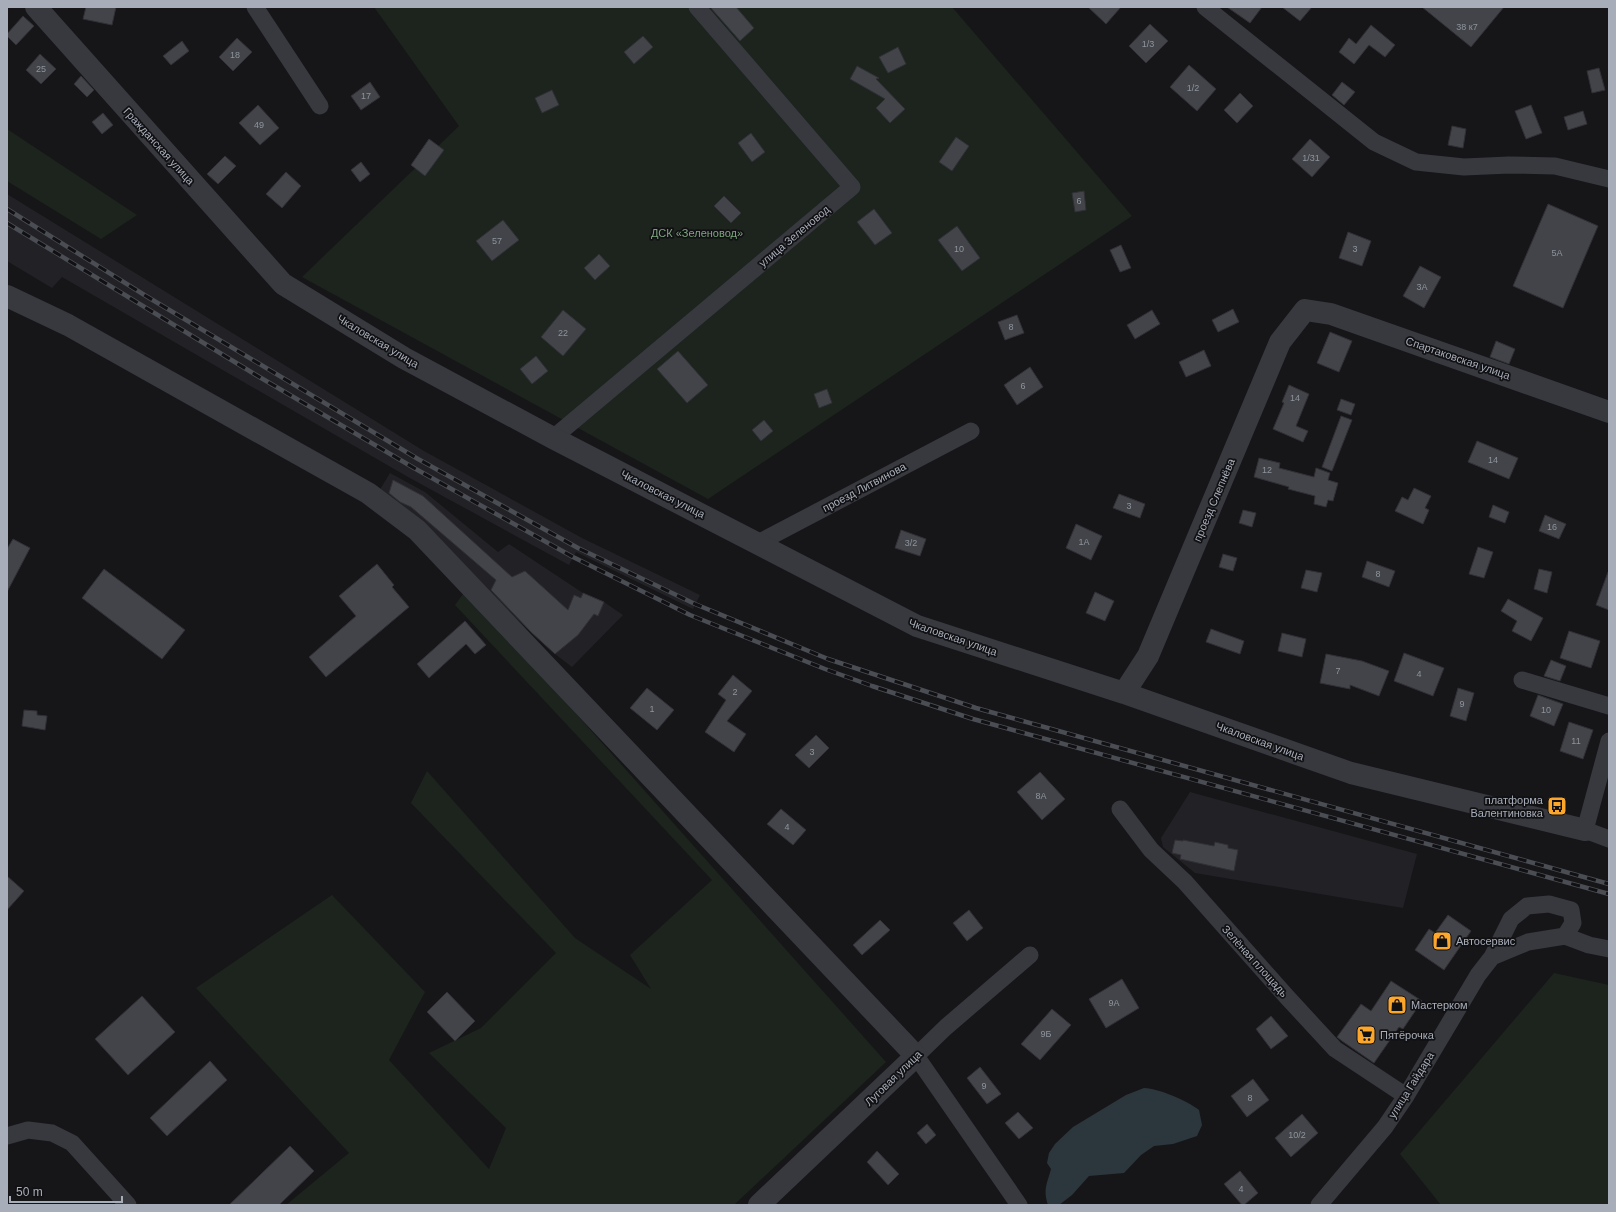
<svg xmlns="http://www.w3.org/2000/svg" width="1616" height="1212" font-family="Helvetica,sans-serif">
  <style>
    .built { fill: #222226 }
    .green { fill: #1c241d }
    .water { fill: #2c373d }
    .building { fill: #424449; stroke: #303035 }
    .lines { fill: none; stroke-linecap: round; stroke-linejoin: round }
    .minor { stroke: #37393e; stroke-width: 17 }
    .tertiary { stroke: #37393e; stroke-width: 22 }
    .rail-casing { stroke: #4a4d53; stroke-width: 4.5 }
    .rail { stroke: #111114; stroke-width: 3; stroke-dasharray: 9; stroke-linecap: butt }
    .labels { text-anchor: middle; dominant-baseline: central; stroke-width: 3.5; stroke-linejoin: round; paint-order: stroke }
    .number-label { font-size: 9px; fill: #8e949d }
    .street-label { font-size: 11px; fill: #a8aeb9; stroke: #111114 }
    .park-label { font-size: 11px; fill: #7ea57e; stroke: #111114 }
    .poi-label { font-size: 11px; fill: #a8aeb9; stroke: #111114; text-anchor: start }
  </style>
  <rect width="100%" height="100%" fill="#161619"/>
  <path class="built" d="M7,194L424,451L582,538L700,595L693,609L576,552L569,565L408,477L62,277L52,288L7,261Z
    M390,473L425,492L498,552L509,544L583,593L604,602L623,615L572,667L555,654L489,594L376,496Z
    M1190,792L1417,854L1403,908L1195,873L1163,847L1161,838Z"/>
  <path class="green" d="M374,7H952L1132,216L708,499L302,277L459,126Z
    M7,129L137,215L101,239L7,181Z
    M466,590L886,1062L734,1205H286L349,1153L196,988L332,895L425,992L389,1060L489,1169L506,1128L429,1053L481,1028L556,953L411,803L427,771L575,938L651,989L630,955L712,880L455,605Z
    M1554,973L1609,985V1205H1441L1400,1154Z"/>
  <path class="water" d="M1144,1088C1160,1089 1186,1100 1199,1110L1202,1125L1197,1136L1173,1144L1154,1146L1141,1155L1124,1173L1089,1176L1072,1195L1059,1205H1048C1043,1189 1047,1184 1051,1169L1047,1163L1049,1153L1055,1144L1073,1127L1126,1095Z"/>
  <path class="building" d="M86,7H116L112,25L83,19Z
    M710,7H736L754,28L740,41Z
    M1088,7H1121L1106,24Z
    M1227,7H1262L1250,23Z
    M1282,7H1312L1300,21Z
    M1422,7H1504L1471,47Z
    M23,16L34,26L16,45L7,36V34Z
    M1150,24L1168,41L1146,63L1129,46Z
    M1371,25L1395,45L1385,57L1369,45L1354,64L1339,52L1349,38L1356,44Z
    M643,36L653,47L634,64L624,52Z
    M237,38L252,52L233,71L219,57Z
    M182,41L189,51L171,65L163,56Z
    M898,47L906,64L888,73L879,57Z
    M40,54L56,69L41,84L26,70Z
    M1189,65L1216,89L1197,111L1170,87Z
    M857,66L879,78L876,79L905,109L890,123L876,108L885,99L850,79Z
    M1599,68L1605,90L1592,93L1587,71Z
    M81,76L94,90L87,97L74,84Z
    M370,82L380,97L361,110L351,96Z
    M1342,82L1355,92L1344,105L1332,95Z
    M552,90L559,105L542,113L535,98Z
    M1240,93L1253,106L1237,123L1224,110Z
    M258,105L279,128L260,145L239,123Z
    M1531,105L1542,133L1526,139L1515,111Z
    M1583,111L1587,124L1568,130L1564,117Z
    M103,113L113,125L102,134L92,122Z
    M1452,126L1466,129L1463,148L1448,145Z
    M751,133L765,152L752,162L738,143Z
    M956,137L969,146L952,171L939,162Z
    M429,139L444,150L425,176L411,165Z
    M1310,139L1330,157L1312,177L1292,159Z
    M225,156L236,166L218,184L207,174Z
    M361,162L370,174L360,182L351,170Z
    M286,172L301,186L282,208L266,194Z
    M1084,191L1086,210L1075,212L1072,193Z
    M724,196L741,213L731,223L714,206Z
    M1548,204L1598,226L1563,308L1513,286Z
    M874,209L892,233L875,245L857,222Z
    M503,220L519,240L492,261L476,241Z
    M957,226L980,258L962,271L938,240Z
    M1348,232L1371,241L1362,266L1339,258Z
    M1121,245L1131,268L1120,272L1110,250Z
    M599,254L610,266L595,280L584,268Z
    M1420,266L1441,277L1424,308L1403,296Z
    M1233,309L1239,322L1218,332L1212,320Z
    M563,310L586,329L563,356L541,337Z
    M1152,310L1160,324L1135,339L1127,325Z
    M1017,315L1024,333L1005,340L998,322Z
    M1330,332L1352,341L1339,372L1317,363Z
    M1496,341L1515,349L1509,364L1490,357Z
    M1204,350L1211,366L1186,377L1179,362Z
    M678,351L708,385L687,403L657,369Z
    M536,356L548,371L532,384L520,369Z
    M1030,367L1043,387L1017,405L1004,385Z
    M1289,385L1309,394L1296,426L1308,431L1303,442L1273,429L1284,403L1282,402Z
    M827,389L832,403L819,408L814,394Z
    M1341,399L1355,404L1351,415L1337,410Z
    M1341,416L1352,420L1332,471L1322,467Z
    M764,420L773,431L761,441L752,430Z
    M1477,441L1518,458L1509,479L1468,462Z
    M1259,458L1280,463L1279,468L1314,477L1316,468L1330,473L1328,480L1338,483L1333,501L1328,500L1326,507L1314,504L1315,496L1288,489L1289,487L1254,477Z
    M393,480L423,496L512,577L525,571L568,610L574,595L581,598L583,593L604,602L598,616L594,614L578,635L555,654L531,632L491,590L496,580L411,507L400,502L389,493Z
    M1414,488L1431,496L1425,508L1429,510L1423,524L1395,511L1402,497L1408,500Z
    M1119,494L1145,504L1140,518L1113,508Z
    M1493,505L1509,512L1505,523L1489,517Z
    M1243,510L1256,513L1252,527L1239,523Z
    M1545,515L1566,524L1559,539L1539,531Z
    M1076,524L1102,536L1091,560L1066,548Z
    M901,530L926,539L920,556L895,548Z
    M13,539L30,548L7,592V549Z
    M1478,547L1493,552L1484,578L1469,574Z
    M1223,554L1237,558L1233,571L1219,567Z
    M1367,561L1395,571L1389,587L1362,577Z
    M377,564L394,585L392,587L409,607L326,677L309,657L356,616L339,596Z
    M104,569L185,630L162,659L82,598Z
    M1539,569L1552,572L1547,593L1534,589Z
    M1306,570L1322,573L1317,592L1301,588Z
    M1608,572L1609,573V610L1596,605Z
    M1095,592L1114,601L1105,621L1086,613Z
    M1508,599L1543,618L1531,641L1512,631L1517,621L1501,611Z
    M465,621L486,645L475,654L466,644L429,678L417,664Z
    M1211,629L1244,641L1240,654L1206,642Z
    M1569,631L1600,641L1591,668L1560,658Z
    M1282,633L1306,639L1302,657L1278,651Z
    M1404,653L1444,668L1433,696L1394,681Z
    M1326,654L1362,661L1389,671L1379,696L1350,685V689L1320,683Z
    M1551,660L1566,666L1560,681L1544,676Z
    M733,675L752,691L727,721L746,734L734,752L705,732L726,700L718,694Z
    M647,688L674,710L657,730L630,708Z
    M1458,688L1474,693L1466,721L1450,716Z
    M1538,695L1563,704L1554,726L1530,716Z
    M24,710L37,711V715L47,716L45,730L22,726Z
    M1569,722L1593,730L1583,759L1560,751Z
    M816,735L829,748L809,768L795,755Z
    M1040,772L1065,799L1042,820L1017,792Z
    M781,809L806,830L793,845L767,824Z
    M1175,840L1183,841V840L1214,846L1215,842L1228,845V848L1238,850L1234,871L1180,859L1181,855L1172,853Z
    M7,876L24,891L7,910Z
    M969,910L983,928L967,941L953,923Z
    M1448,915L1471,931L1444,970L1415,950L1429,929L1435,933Z
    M880,920L890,930L862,955L853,945Z
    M1122,979L1139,1008L1106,1028L1089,999Z
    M1391,981L1422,1001L1403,1029L1399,1027L1374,1063L1342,1041L1337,1037L1361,1004L1371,1011Z
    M447,992L475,1021L455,1041L427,1012Z
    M142,996L175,1032L128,1075L95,1039Z
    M1052,1009L1071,1025L1040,1060L1021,1044Z
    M1271,1016L1288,1036L1271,1049L1256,1029Z
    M210,1061L227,1080L167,1136L150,1118Z
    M980,1067L1001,1094L987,1104L967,1078Z
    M1253,1079L1269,1100L1247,1117L1231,1096Z
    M1018,1112L1033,1128L1019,1139L1005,1123Z
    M1302,1114L1318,1133L1291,1157L1275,1138Z
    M927,1124L936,1135L926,1144L917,1133Z
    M290,1146L314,1171L279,1205H229Z
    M877,1151L899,1174L888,1185L867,1162Z
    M1240,1171L1258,1193L1244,1205H1242L1224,1184Z"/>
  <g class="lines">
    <path class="minor" d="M255,7L320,106
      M1205,7L1374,142L1416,162L1464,167L1509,165L1555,166L1609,179
      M553,438L852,187L697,7
      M758,543L971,431
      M1522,680L1609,706
      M1609,741L1585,830L1609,839
      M1120,809L1151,850L1185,882L1287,997L1335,1049L1406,1096
      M1565,936L1589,945L1609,949
      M7,1136L28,1130L52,1133L72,1143L128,1205
      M1019,1205L916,1056L946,1027L1030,955
      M1319,1205L1385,1127L1406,1096L1478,975L1492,957L1511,919L1527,906L1549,904L1571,910L1573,923L1565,936L1528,942L1492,957"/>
    <path class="tertiary" d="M36,7L283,284L404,358L553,438L917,626L1124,693L1351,773L1585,830
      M7,296L68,325L368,493L417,530L916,1056L759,1205
      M1124,693L1148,656L1280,342L1305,310L1331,314L1609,412"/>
    <g class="rail-casing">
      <path id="rail" d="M7,209L146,296L418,459L578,548L695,604L828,659L976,708L1609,884
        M7,223L256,375L414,468L573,557L690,615L825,669L872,686L973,719L1609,894"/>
    </g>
    <use href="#rail" class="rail"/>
  </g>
  <defs>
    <g id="bus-square" transform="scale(1)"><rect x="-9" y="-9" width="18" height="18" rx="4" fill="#fca62b" stroke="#111114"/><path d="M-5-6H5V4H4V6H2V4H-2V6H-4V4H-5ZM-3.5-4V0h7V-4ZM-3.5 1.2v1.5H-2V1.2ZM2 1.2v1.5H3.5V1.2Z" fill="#111"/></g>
    <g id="shop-square" transform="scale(1)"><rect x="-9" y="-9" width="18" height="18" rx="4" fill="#fca62b" stroke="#111114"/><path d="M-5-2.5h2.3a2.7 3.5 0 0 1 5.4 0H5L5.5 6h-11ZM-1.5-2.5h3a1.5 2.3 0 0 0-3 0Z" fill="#111"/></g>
    <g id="supermarket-square" transform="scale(1)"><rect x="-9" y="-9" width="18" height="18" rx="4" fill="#fca62b" stroke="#111114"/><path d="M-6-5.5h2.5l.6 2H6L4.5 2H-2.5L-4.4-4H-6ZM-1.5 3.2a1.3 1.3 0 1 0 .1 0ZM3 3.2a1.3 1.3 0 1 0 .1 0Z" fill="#111"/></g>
  </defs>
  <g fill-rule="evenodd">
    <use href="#bus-square" x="1557" y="806"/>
    <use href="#shop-square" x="1442" y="941"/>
    <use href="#shop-square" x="1397" y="1005"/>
    <use href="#supermarket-square" x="1366" y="1035"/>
  </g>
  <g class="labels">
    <g class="number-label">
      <text x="1467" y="27">38 к7</text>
      <text x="1148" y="44">1/3</text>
      <text x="235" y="55">18</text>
      <text x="41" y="69">25</text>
      <text x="1193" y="88">1/2</text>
      <text x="366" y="96">17</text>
      <text x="259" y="125">49</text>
      <text x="1311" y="158">1/31</text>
      <text x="1079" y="201">6</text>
      <text x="497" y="241">57</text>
      <text x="959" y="249">10</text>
      <text x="1355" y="249">3</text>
      <text x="1557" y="253">5А</text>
      <text x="1422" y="287">3А</text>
      <text x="1011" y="327">8</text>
      <text x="563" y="333">22</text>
      <text x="1023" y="386">6</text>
      <text x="1295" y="398">14</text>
      <text x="1493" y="460">14</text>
      <text x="1267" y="470">12</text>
      <text x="1129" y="506">3</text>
      <text x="1552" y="527">16</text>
      <text x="1084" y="542">1А</text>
      <text x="911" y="543">3/2</text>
      <text x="1378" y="574">8</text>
      <text x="1338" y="671">7</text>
      <text x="1419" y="674">4</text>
      <text x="735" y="692">2</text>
      <text x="1462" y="704">9</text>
      <text x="652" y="709">1</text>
      <text x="1546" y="710">10</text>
      <text x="1576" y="741">11</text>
      <text x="812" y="752">3</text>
      <text x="1041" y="796">8А</text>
      <text x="787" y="827">4</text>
      <text x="1114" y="1003">9А</text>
      <text x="1046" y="1034">9Б</text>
      <text x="984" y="1086">9</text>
      <text x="1250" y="1098">8</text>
      <text x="1297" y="1135">10/2</text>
      <text x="1241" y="1189">4</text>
    </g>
    <g class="street-label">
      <text transform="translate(159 146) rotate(48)">Гражданская улица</text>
      <text transform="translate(794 236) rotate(-40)">улица Зеленовод</text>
      <text transform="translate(378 341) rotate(31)">Чкаловская улица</text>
      <text transform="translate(1458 358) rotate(19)">Спартаковская улица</text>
      <text transform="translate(864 487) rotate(-28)">проезд Литвинова</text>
      <text transform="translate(663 494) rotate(27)">Чкаловская улица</text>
      <text transform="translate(1214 500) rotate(-67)">проезд Слепнёва</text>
      <text transform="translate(953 637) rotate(19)">Чкаловская улица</text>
      <text transform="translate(1260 741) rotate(20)">Чкаловская улица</text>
      <text transform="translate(1255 961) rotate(48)">Зелёная площадь</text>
      <text transform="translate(893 1078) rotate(-44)">Луговая улица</text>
      <text transform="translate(1411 1085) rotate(-58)">улица Гайдара</text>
    </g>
    <g class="park-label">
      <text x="697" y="233">ДСК «Зеленовод»</text>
    </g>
    <g class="poi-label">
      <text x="1543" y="800" text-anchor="end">платформа<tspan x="1543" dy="13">Валентиновка</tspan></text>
      <text x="1456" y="941">Автосервис</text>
      <text x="1411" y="1005">Мастерком</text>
      <text x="1380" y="1035">Пятёрочка</text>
    </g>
  </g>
  <rect width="1616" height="1212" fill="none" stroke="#a8aeb9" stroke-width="16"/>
  <path d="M10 1196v6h112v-6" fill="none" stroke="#a8aeb9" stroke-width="2"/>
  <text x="16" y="1196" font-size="12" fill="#a8aeb9" stroke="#111114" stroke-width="3" paint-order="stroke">50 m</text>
</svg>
